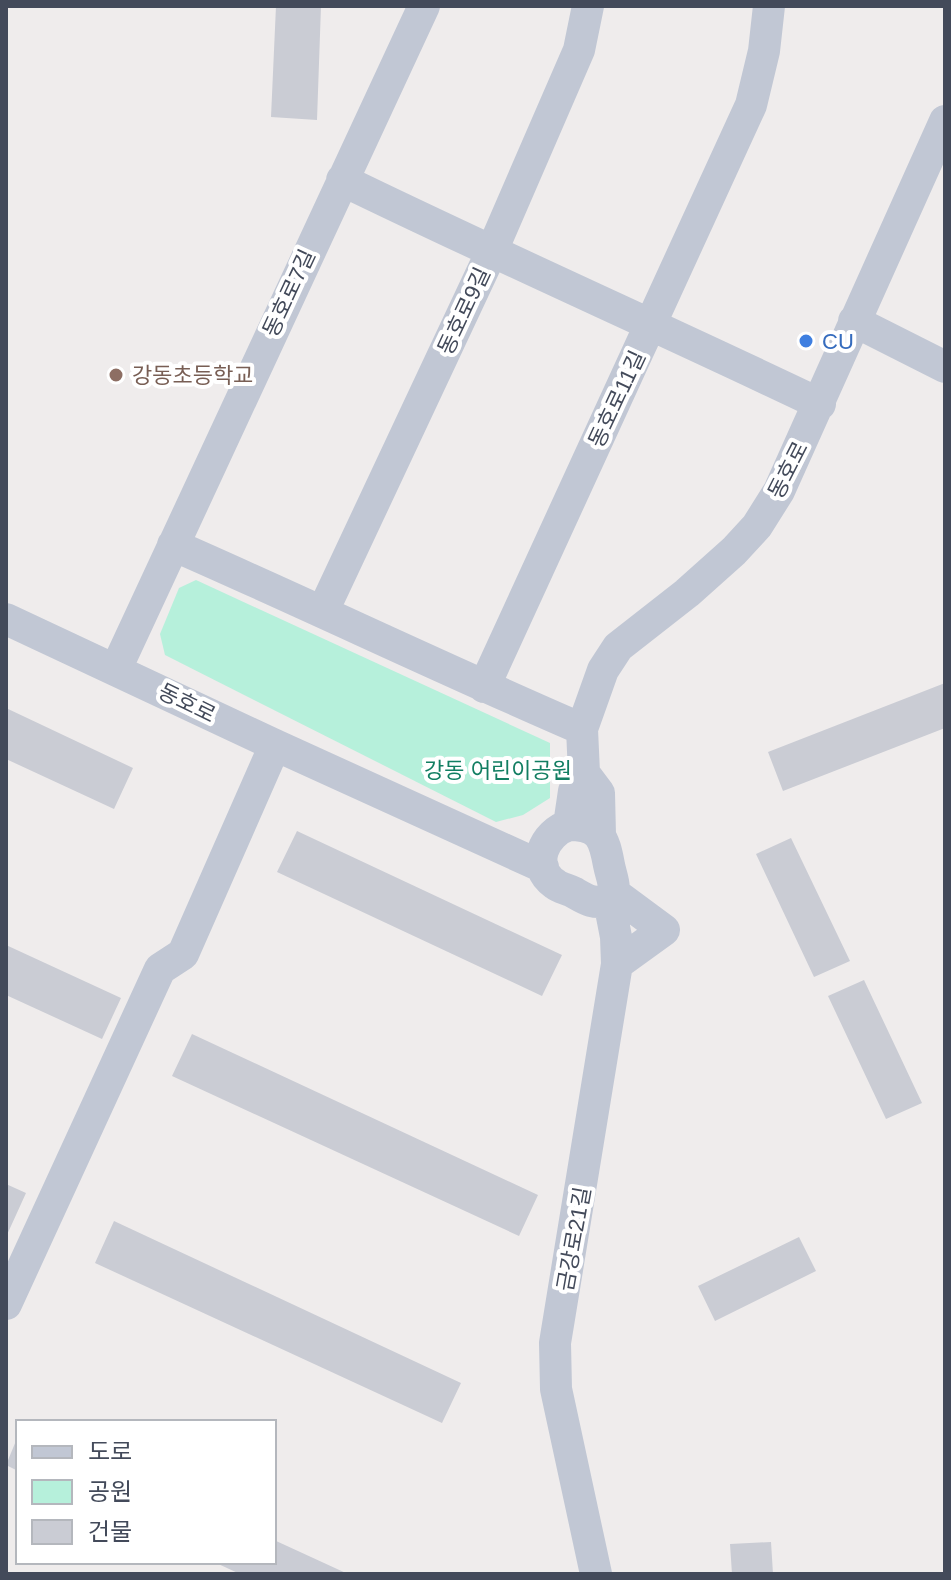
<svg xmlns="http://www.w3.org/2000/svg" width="951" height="1580" font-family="Helvetica,'Noto Sans KR',sans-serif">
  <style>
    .green { fill: #b6f0db }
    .building { fill: #caccd4 }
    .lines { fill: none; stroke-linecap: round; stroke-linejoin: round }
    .minor { stroke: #c1c7d4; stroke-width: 32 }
    .shop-dot { fill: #3f7fe0; stroke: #fff; stroke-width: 3 }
    .education-dot { fill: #8d6e63; stroke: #fff; stroke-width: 3 }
    .labels { text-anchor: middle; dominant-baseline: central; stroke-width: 8; stroke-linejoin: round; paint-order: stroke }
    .street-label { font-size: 22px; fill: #434a5a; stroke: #fff }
    .shop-label { font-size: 22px; fill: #366cbe; stroke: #fff; text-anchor: start }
    .education-label { font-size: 22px; fill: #785e54; stroke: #fff; text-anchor: start }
    .park-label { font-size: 22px; fill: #127e62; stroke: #fff }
  </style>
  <rect width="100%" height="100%" fill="#efecec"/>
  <path class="green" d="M196,580L550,743V798L523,815L496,822L165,655L160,634L179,588Z"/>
  <path class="building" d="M276,6H321L317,120L271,117Z
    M945,683V728L783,791L768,752Z
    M6,708L133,768L114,809L6,759Z
    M297,831L562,955L542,996L277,872Z
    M791,838L850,961L814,977L756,854Z
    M6,945L121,998L102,1039L6,995Z
    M864,980L922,1103L886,1119L828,996Z
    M192,1034L538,1195L519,1236L172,1076Z
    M6,1184L26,1193L6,1237Z
    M114,1221L461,1383L442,1423L95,1263Z
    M799,1237L816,1271L715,1321L698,1286Z
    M18,1436V1471L6,1465Z
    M274,1540L348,1574H240L214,1562H274Z
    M771,1542L773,1574H732L730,1544Z"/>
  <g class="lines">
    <path class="minor" d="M342,180C500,257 661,328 820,404
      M854,321L945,367
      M173,545C310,605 445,670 582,729
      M323,611L491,253L579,50L588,6
      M6,619L275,745L543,867
      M116,669L424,6
      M484,687L751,105L764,51L769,6
      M584,773L582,729L603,670L618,647L687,593L734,551L757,526L779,491L945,121
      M569,825C600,825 604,838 609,865C612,880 618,888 609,901C592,904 587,900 573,892C567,889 560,888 555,884C529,866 544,833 569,825Z
      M569,825L574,791L584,773L599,793L600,835
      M614,893L664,930L617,964
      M6,1304L160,969L183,954L275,745
      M596,1574L556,1389L555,1343L617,964L616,937L609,901"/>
  </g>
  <circle class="shop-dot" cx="806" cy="341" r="8"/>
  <circle class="education-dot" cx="116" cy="375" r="8"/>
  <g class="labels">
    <g class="street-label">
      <text transform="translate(289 293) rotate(-65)">동호로7길</text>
      <text transform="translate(464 311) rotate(-65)">동호로9길</text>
      <text transform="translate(617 399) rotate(-65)">동호로11길</text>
      <text transform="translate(788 470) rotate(-63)">동호로</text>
      <text transform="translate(187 703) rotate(26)">동호로</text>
      <text transform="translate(574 1239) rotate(-80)">금강로21길</text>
    </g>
    <g class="shop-label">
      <text x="822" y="341">CU</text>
    </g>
    <g class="education-label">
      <text x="132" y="375">강동초등학교</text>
    </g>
    <g class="park-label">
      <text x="498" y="770">강동 어린이공원</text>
    </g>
  </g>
  <rect width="951" height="1580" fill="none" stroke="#434a5a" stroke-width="16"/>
  <rect x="16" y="1420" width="260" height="144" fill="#ffffff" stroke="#b4b7bd" stroke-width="2"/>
  <rect x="32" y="1446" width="40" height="12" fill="#c1c7d4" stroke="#b4b7bd" stroke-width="2"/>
  <text x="88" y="1460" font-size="24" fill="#434a5a">도로</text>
  <rect x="32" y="1480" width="40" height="24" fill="#b6f0db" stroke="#b4b7bd" stroke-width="2"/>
  <text x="88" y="1500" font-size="24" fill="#434a5a">공원</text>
  <rect x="32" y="1520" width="40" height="24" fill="#caccd4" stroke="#b4b7bd" stroke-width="2"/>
  <text x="88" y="1540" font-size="24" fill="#434a5a">건물</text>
</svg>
